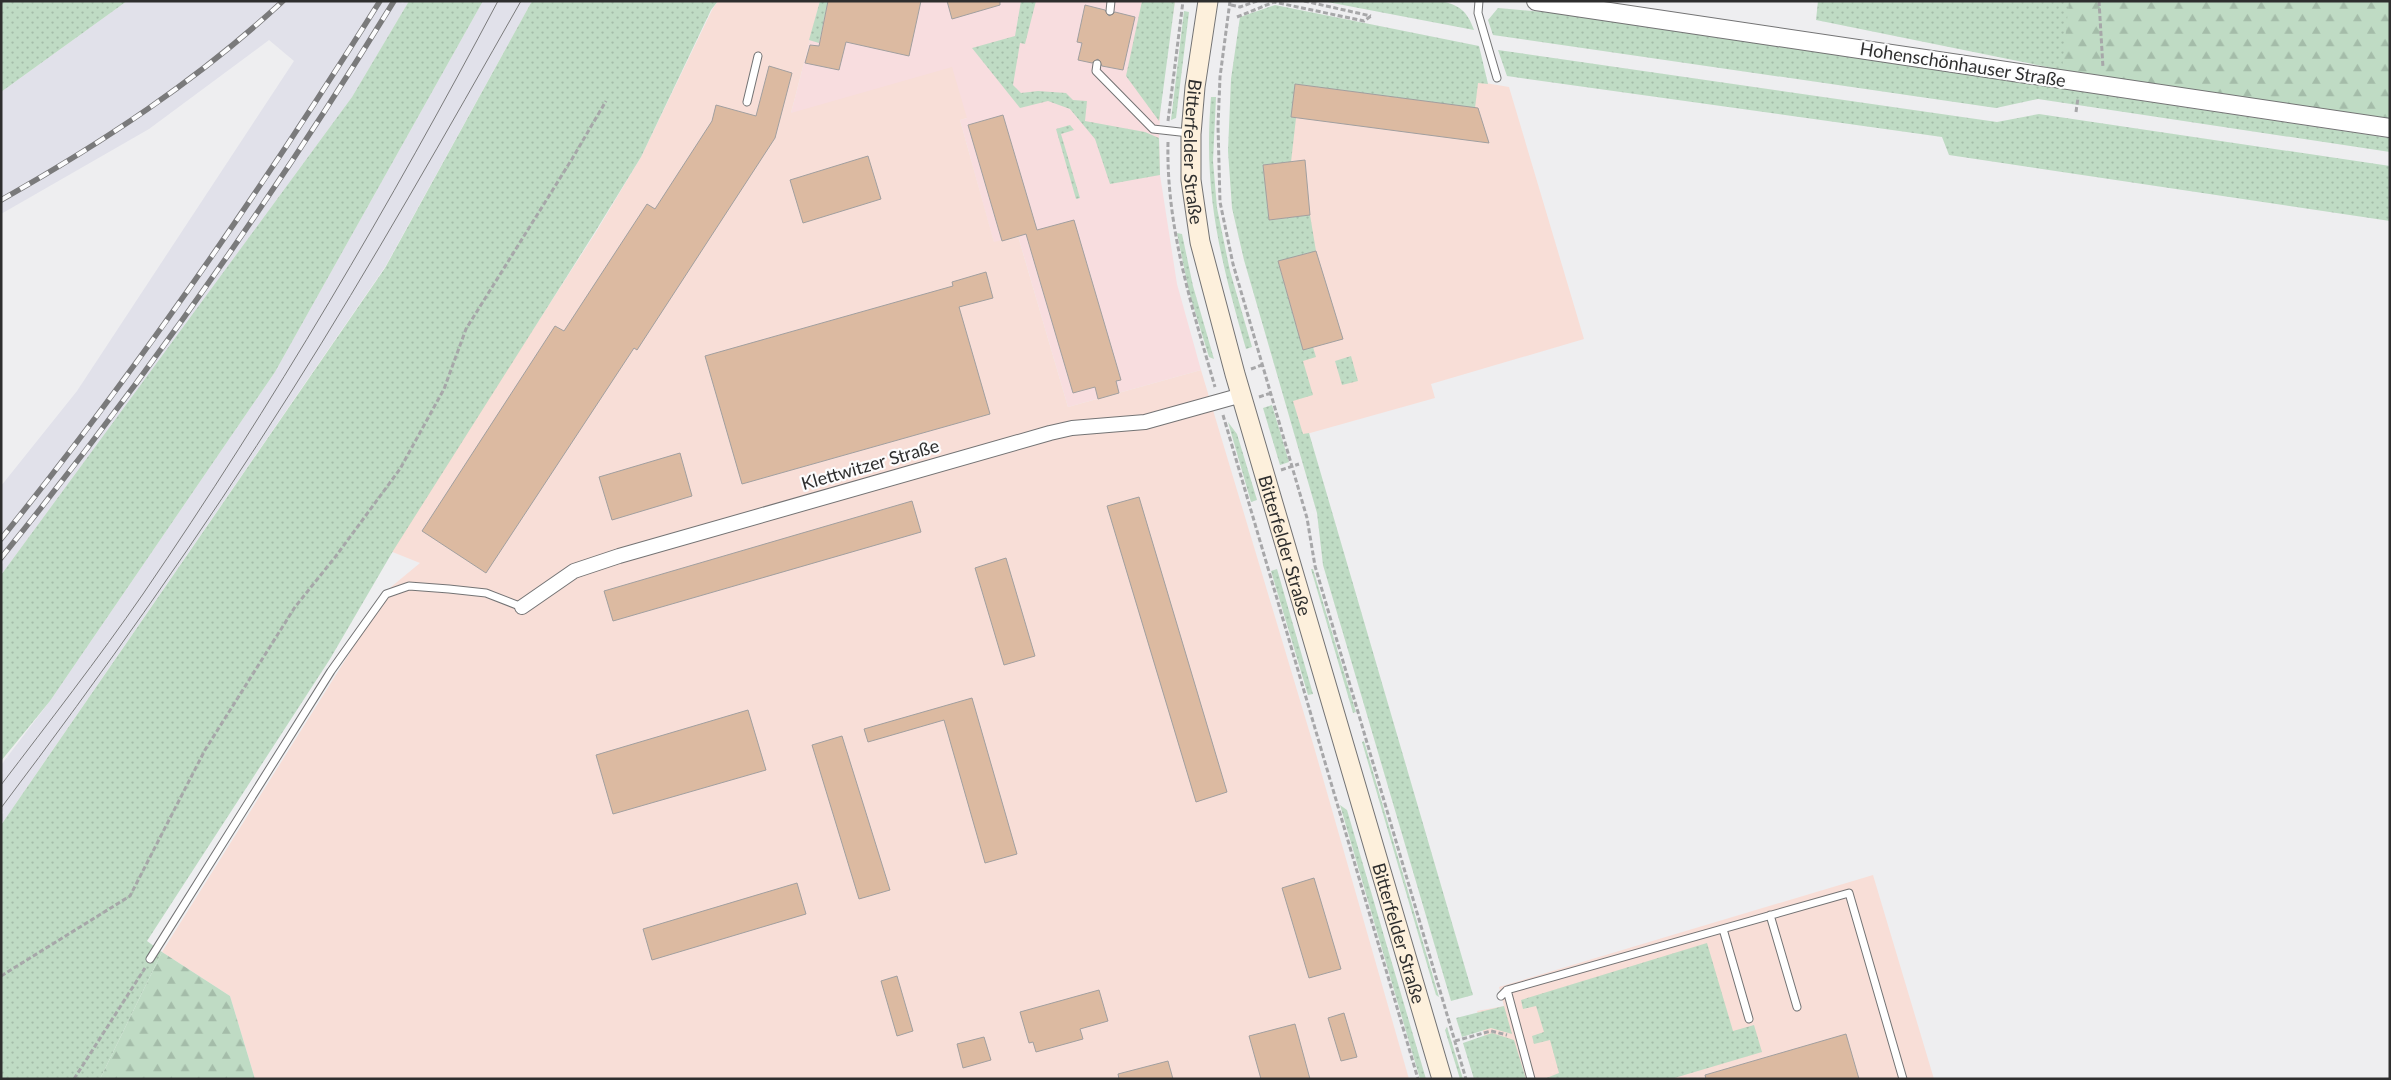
<svg xmlns="http://www.w3.org/2000/svg" width="2391" height="1080" font-family="Lato,sans-serif">
  <style>
    .commercial { fill: #f8dddf }
    .industrial { fill: #f8ded7 }
    .built { fill: #e1e1ea }
    .green { fill: url(#green-dots) }
    .forest { fill: url(#forest-firs) }
    .building { fill: #dcbaa1; stroke: #a19f9f }
    .lines { fill: none; stroke-linecap: round; stroke-linejoin: round }
    .service-casing { stroke: #737374; stroke-width: 9 }
    .minor-casing { stroke: #737374; stroke-width: 16 }
    .tertiary-casing { stroke: #737374; stroke-width: 20 }
    .secondary-casing { stroke: #737374; stroke-width: 21 }
    .path { stroke: #a7a7a9; stroke-width: 3; stroke-dasharray: 5 2.5; stroke-linecap: butt }
    .service { stroke: #fff; stroke-width: 7 }
    .minor { stroke: #fff; stroke-width: 14 }
    .tertiary { stroke: #fff; stroke-width: 18 }
    .secondary { stroke: #fdf0dc; stroke-width: 19 }
    .tram { stroke: #7a7a7b; stroke-width: 1 }
    .rail-casing { stroke: #7a7a7b; stroke-width: 5.5 }
    .rail { stroke: #fcfcfd; stroke-width: 4; stroke-dasharray: 11; stroke-linecap: butt }
    .labels { text-anchor: middle; dominant-baseline: central; stroke-width: 4.5; stroke-linejoin: round; paint-order: stroke }
    .street-label { font-size: 18px; fill: #2e2e2e; stroke: #fcfcfd }
  </style>
  <defs>
    <pattern id="green-dots" width="8" height="8" patternUnits="userSpaceOnUse" patternTransform="scale(1.25)"><rect width="8" height="8" fill="#bfdbc4"/><path d="M2 2h.1M6 6h.1" fill="none" stroke="#a4bca9" stroke-width="1.8" stroke-linecap="round"/></pattern>
    <pattern id="forest-firs" width="22" height="20" patternUnits="userSpaceOnUse" patternTransform="scale(1.25)"><rect width="22" height="20" fill="#bfdbc4"/><path d="M5 1l3.5 6h-7zM16 11l3.5 6h-7z" fill="#a4bca9"/></pattern>
  </defs>
  <rect width="100%" height="100%" fill="#eeeef0"/>
  <path class="commercial" d="M820,1H1175L1161,95L1159,138L1160,175L1177,284L1201,370L1068,407L1018,236L994,243L960,120L967,118L791,113Z"/>
  <path class="industrial" d="M718,1H820L791,113L952,67L967,118L960,120L994,242L1018,236L1068,407L1201,370L1314,747L1409,1079H255L230,996L162,952L391,587L420,563L390,551L596,232L641,157L712,10Z
    M1288,75H1438L1509,87L1584,339L1431,384L1435,398L1303,435L1248,256V121Z
    M1873,875L1934,1079H1497L1477,1011L1504,1006L1499,987Z"/>
  <path class="built" d="M127,1H409L352,97L1,575V486L77,391L294,61L269,40L149,129L1,214V92Z
    M483,1H532L385,267L1,825V765L50,701L275,372Z"/>
  <path class="green" d="M1,1H127L1,92Z
    M409,1H483L275,372L50,701L1,761V575L352,97Z
    M532,1H718L711,10L641,157L595,232L393,551L330,659L147,941L162,952L100,1079H1V825L385,268Z
    M820,1H828L819,43L809,40Z
    M1021,1H1036L1025,44L1020,43L1013,85L1021,93L1038,91L1066,93L1073,100L1087,101L1085,121L1145,132L1159,138L1160,175L1110,184L1095,139L1070,109L1048,101L1020,108L972,48L1015,36Z
    M1142,1H1175L1159,121L1126,76Z
    M1322,1H1440C1460,5 1467,11 1474,30Z
    M1818,1H2390V119L2062,70L1816,20Z
    M1275,5L1479,46L1488,84L1478,83L1475,108L1295,84L1291,117L1296,118L1291,162L1263,165L1269,220L1310,215L1316,251L1278,262L1303,350L1313,347L1316,357L1303,361L1313,395L1293,401L1303,434L1309,433L1473,995L1451,1001L1323,565L1317,513L1244,260L1232,208L1228,151L1231,79L1240,17Z
    M1498,8L1564,14L2390,138V152L2038,99L1996,108L1493,35L1488,20Z
    M1184,11L1189,12L1176,118L1171,120Z
    M1498,50L1997,122L2039,114L2390,166V221L1949,155L1942,137L1507,76Z
    M1211,97H1216L1213,161L1217,208L1230,271L1252,347L1246,349C1220,258 1203,193 1211,97Z
    M1070,125L1074,130L1061,134L1080,198L1076,199L1056,129Z
    M1177,233L1182,234L1193,286L1214,359L1209,357L1189,292Z
    M1351,356L1358,381L1342,385L1335,361Z
    M1272,405L1289,462L1280,465L1263,408Z
    M1228,422L1237,434L1257,500L1251,502Z
    M1277,569L1313,694L1308,695L1271,571Z
    M1311,569H1313L1356,712L1353,713Z
    M1364,741L1439,997L1436,995L1362,742Z
    M1340,805L1347,810L1426,1079H1420Z
    M1707,943L1733,1031L1754,1025L1762,1052L1671,1079H1544L1559,1073L1550,1040L1534,1044L1532,1036L1544,1032L1536,1006L1523,1009L1521,1000Z
    M1504,1006L1512,1034L1491,1028L1462,1037L1456,1018Z
    M1447,1027L1463,1079H1460L1445,1030Z
    M1492,1033L1514,1040L1526,1079H1474L1463,1043Z"/>
  <path class="forest" d="M2069,1H2390V119L2062,70Z
    M162,952L230,996L255,1079H100Z"/>
  <path class="building" d="M828,1H921L909,56L846,42L839,70L805,63L810,45L819,46Z
    M947,1H1000V5L952,19Z
    M1085,5L1105,10L1109,16L1115,12L1135,17L1123,70L1102,66L1098,59L1092,63L1078,60L1082,43L1077,42Z
    M769,66L792,73L775,138L637,350L634,348L486,573L422,531L555,326L564,331L647,204L655,209L712,121L716,105L756,116Z
    M1295,84L1478,108L1489,143L1291,117Z
    M1003,115L1037,230L1074,220L1121,380L1116,381L1119,393L1098,399L1095,387L1073,393L1026,234L1002,241L968,125Z
    M868,156L881,199L803,223L790,180Z
    M1305,160L1310,215L1269,220L1263,165Z
    M1316,251L1343,339L1303,350L1278,261Z
    M986,272L993,298L959,307L990,414L742,484L705,356L953,286L952,282Z
    M680,453L692,496L612,520L599,477Z
    M1139,497L1227,792L1196,802L1107,506Z
    M912,501L921,532L613,621L604,591Z
    M1006,558L1035,656L1004,665L975,568Z
    M972,698L1017,854L985,863L944,720L868,742L864,729Z
    M748,710L766,770L613,814L596,755Z
    M842,736L890,890L859,899L812,745Z
    M1314,878L1341,969L1309,978L1282,888Z
    M797,883L806,914L652,960L643,929Z
    M897,976L913,1031L897,1036L881,981Z
    M1099,990L1108,1021L1080,1029L1083,1039L1036,1052L1033,1042L1029,1043L1020,1012Z
    M1344,1013L1357,1057L1341,1061L1328,1018Z
    M1295,1024L1310,1079H1261L1249,1036Z
    M1846,1034L1859,1079H1706L1705,1075Z
    M984,1037L991,1060L963,1068L957,1044Z
    M1168,1061L1173,1079H1119L1118,1074Z"/>
  <g class="lines">
    <g class="service-casing">
      <path id="service" d="M1479,1L1478,13L1497,78
        M1110,11L1111,1
        M1097,64L1096,71L1153,129L1189,133
        M747,102L758,56
        M1770,915L1797,1007
        M1723,929L1749,1019
        M150,959L331,671L386,594L409,586L449,589L486,593L522,607
        M1507,990L1531,1079
        M1501,996L1507,990L1849,893L1903,1079"/>
    </g>
    <g class="minor-casing">
      <path id="minor" d="M522,607L574,571L619,556L1050,433L1072,428L1145,422L1242,395"/>
    </g>
    <g class="tertiary-casing">
      <path id="tertiary" d="M1536,1L2390,128"/>
    </g>
    <g class="secondary-casing">
      <g id="secondary">
        <path id="s1" d="M1208,1L1195,87L1191,134V180L1200,242L1235,374L1442,1079"/>
      </g>
    </g>
    <path class="path" d="M1230,1L1220,77L1218,126L1220,202L1233,264L1307,518L1315,566L1466,1079
      M1304,1L1371,16
      M2099,1L2103,68
      M1231,5L1240,7L1257,1
      M1237,17L1274,2L1364,21L1371,16
      M2076,112L2078,98
      M1168,121L1183,1
      M1168,142C1166,227 1192,307 1215,387
      M1251,369L1262,365
      M1259,397L1271,393
      M1223,415L1418,1079
      M1281,470L1299,464
      M1,976L130,896L205,750L295,607L336,556L400,469L444,389L466,329L572,159L606,101
      M1455,1041L1491,1031L1507,1035
      M74,1079L145,968"/>
    <use href="#service" class="service"/>
    <use href="#minor" class="minor"/>
    <use href="#tertiary" class="tertiary"/>
    <use href="#secondary" class="secondary"/>
    <path class="tram" d="M1,785C49,722 98,659 143,594C273,404 390,205 498,1
      M1,808C103,673 201,535 291,392C372,264 446,133 521,1"/>
    <g class="rail-casing">
      <path id="rail" d="M1,200C102,143 198,80 283,1
        M1,539C139,368 263,187 380,1
        M1,558C144,381 275,195 394,1"/>
    </g>
    <use href="#rail" class="rail"/>
  </g>
  <g class="labels">
    <g class="street-label">
      <text transform="translate(1963 64) rotate(9)">Hohenschönhauser Straße</text>
      <text stroke="none"><textPath href="#s1" startOffset="152">Bitterfelder Straße</textPath></text>
      <text transform="translate(870 464) rotate(-16)">Klettwitzer Straße</text>
      <text stroke="none"><textPath href="#s1" startOffset="558">Bitterfelder Straße</textPath></text>
      <text stroke="none"><textPath href="#s1" startOffset="962">Bitterfelder Straße</textPath></text>
    </g>
  </g>
  <rect width="2391" height="1080" fill="none" stroke="#2e2e2e" stroke-width="5"/>
</svg>
